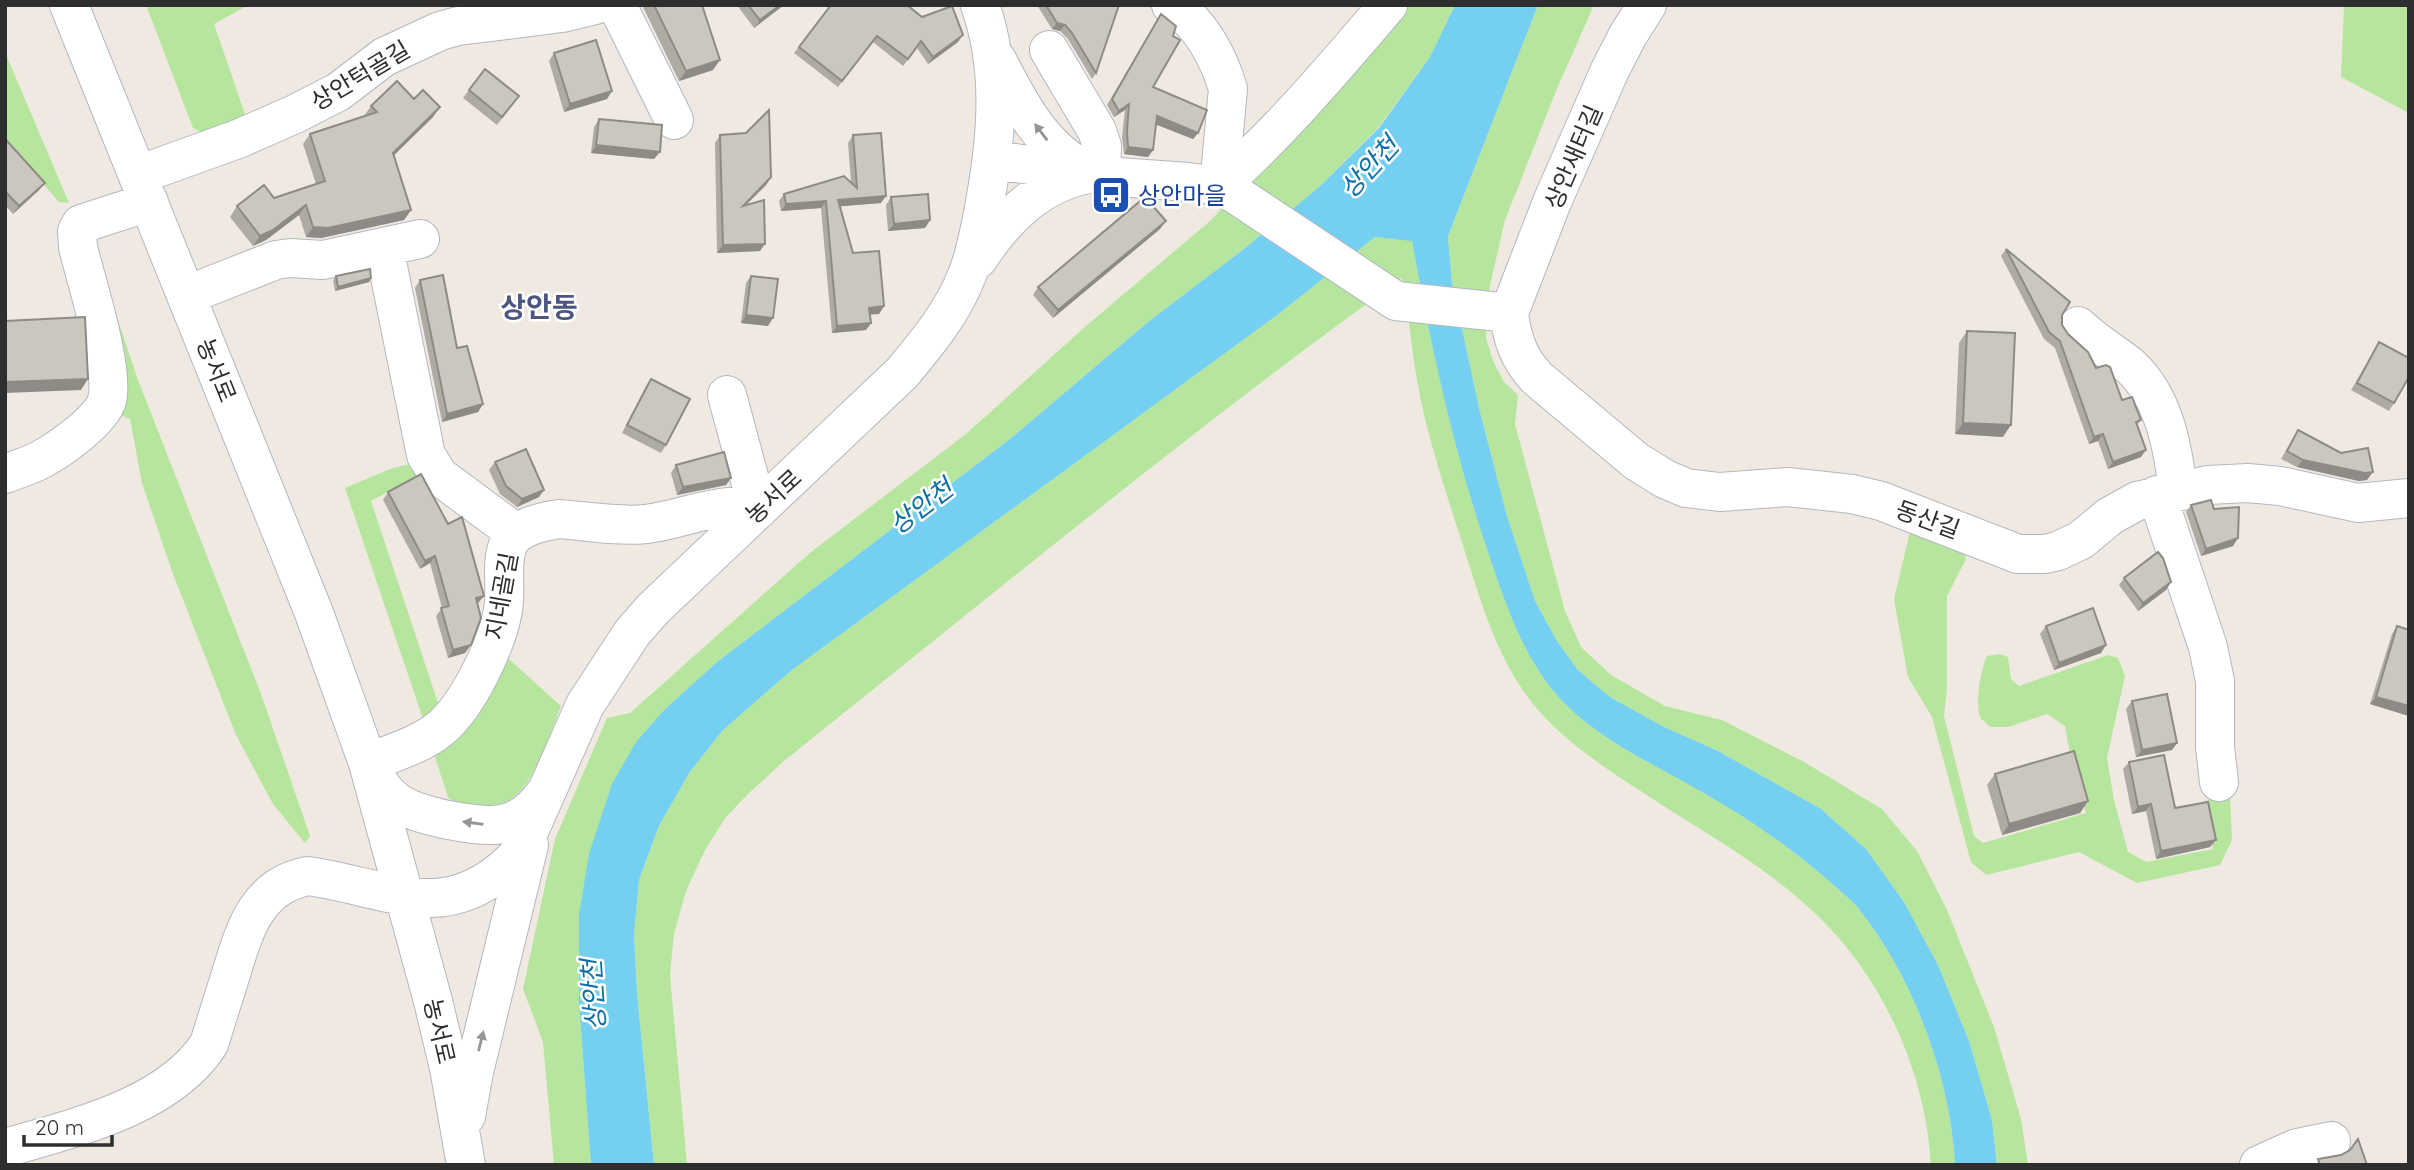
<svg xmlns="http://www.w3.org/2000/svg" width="2414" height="1170" font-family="Quicksand,'Noto Sans KR',sans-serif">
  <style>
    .green { fill: #b6e59e }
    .water { fill: #75cff0 }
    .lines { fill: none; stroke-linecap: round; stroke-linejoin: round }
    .minor-casing { stroke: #b4b7c1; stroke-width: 40 }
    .minor { stroke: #fff; stroke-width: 38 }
    .wall { fill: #afaba4 }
    .shaded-wall { fill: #8e8b86 }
    .building { fill: #cbc7bf; stroke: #8e8b86; stroke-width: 2 }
    .oneway { fill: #969696 }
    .labels { text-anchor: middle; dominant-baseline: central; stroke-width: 5; stroke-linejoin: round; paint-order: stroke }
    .street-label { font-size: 24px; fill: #2e2e2e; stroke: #fff }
    .transit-label { font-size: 24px; fill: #164399; stroke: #fff; text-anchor: start }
    .water-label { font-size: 26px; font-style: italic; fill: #0d6fa3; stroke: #fff }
    .quarter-label { font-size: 28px; font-weight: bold; fill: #4d5680; stroke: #fff }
  </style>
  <rect width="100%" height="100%" fill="#efe9e1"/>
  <path class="green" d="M146,5H248L214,24L246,117L202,133L193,128Z
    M1399,5H1455L1430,57L1378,128L1318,188L1240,252L1148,322L1010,439L717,662L664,710L636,742L579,915V1003L591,1165H554L543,1042L523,989L555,839L607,718L630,713L811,552L966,434L1086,326L1210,221L1337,85Z
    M1538,5H1594L1556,91L1505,220L1489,290L1486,338L1493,361L1504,382L1518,395L1515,424L1565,611L1581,647L1611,675L1665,706L1722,720L1804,762L1882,809L1917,851L1947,910L1994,1027L2021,1119L2028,1165H1997L1992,1120L1969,1041L1938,965L1904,902L1866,849L1821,809L1718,751L1662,726L1610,697L1578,670L1557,641L1535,601L1507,516L1480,412L1452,283L1448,236Z
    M2344,5H2409V113L2341,77Z
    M5,52L69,203L59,202L5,140Z
    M1375,237L1412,240C1431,346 1454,452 1489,554C1505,602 1520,648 1551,687C1589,737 1651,762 1704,792C1748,818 1791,848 1829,881C1838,890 1850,898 1858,908C1913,976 1951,1078 1955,1165H1931C1926,1074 1884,980 1819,917C1772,871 1714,838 1659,803C1610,771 1556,739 1522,689C1491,643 1476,585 1459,533C1443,483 1426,432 1417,380C1411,347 1409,311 1402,278C1190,431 988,598 784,761L748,794L726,817L705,850L686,891L674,934L670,975L687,1165H654L637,993L634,935L639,880L659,826L689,773L723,730L792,670L1280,313Z
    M112,302L138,380L261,694L310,836L305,843L273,804L236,735L173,574L142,483L130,419L115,413Z
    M418,462L423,473L371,501L440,709L424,722L345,488L390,469Z
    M1910,532L1964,552L1966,559L1947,596V687L1944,716L1974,836L1983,843L2086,813L2071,760L2065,726L2047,714L2008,727H1990C1989,726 1982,719 1981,719C1974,706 1981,668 1987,656L1999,654L2008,657L2011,679L2019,686L2108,655L2118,658L2125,676L2107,758L2114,800L2128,852L2146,862L2213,849L2204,801L2230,797L2232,840L2220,865L2137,883L2079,852L1986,875L1971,862L1932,717L1908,677L1894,599Z
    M500,651L561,706C545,745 529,817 473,806C463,804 455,803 448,797L433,751Z"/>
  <path class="water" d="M1455,5H1538L1448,236L1452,283L1480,412L1507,516L1535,601L1557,641L1578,670L1610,697L1662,726L1718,751L1821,809L1866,849L1904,902L1938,965L1969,1041L1992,1120L1997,1165H1955C1951,1078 1913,976 1858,908C1850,898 1838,890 1829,881C1791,848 1748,818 1704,793C1651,762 1590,737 1551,688C1520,648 1505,602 1489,555C1454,453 1431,347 1412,241L1375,237L1280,313L792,670L723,730L689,773L659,826L639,880L634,935L637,993L654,1165H591L579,1003V915L589,854L612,784L636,742L664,710L717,662L1010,439L1148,322L1240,252L1318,188L1379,128L1430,57Z"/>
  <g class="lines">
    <g class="minor-casing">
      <path id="minor" d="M69,5L314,613L368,763L433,1001L449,1068L466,1165
        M617,5L674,120
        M1171,5C1200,21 1219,58 1228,89L1219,186
        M1049,50L1097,131L1102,146L1101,174
        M997,60C1019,103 1043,150 1088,171
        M993,160L1118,177L1188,182L1219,186L1235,194L1396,301L1509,313
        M138,175L238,139L295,114L338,92L384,57L440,31L458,26L562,13L595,5
        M1219,186C1281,131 1334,68 1388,5
        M384,247L426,455L439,476L516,533
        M978,259C1005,218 1038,184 1088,174
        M187,295L276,260L290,258L323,260L420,239
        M1509,313C1512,339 1519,359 1537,378L1636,461L1665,479L1686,488L1720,492L1788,487L1852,494L1881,501L2018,554H2045L2058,551L2081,540L2110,516L2137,501L2208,485L2248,483L2280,486L2358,503L2409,498
        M1509,313L1552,202L1610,70L1628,35L1647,5
        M2078,326C2094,342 2113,352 2130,366C2164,397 2173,447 2178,491
        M727,395L758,510
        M5,474C17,469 29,466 40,460C59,450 102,420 107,400C115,369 86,281 78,247L77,231L81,224L149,202
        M2157,495L2208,647L2215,681V747L2219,782
        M545,793C536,806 523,818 507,823C485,830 415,816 397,802C383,792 376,778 368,763C391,753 421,745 441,728C468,705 497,645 503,610C507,589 500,565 508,545C515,527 541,522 559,519C587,521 618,527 646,524C684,520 720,499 758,510
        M466,1116L474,1072L529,845
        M5,1148C74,1128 168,1107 209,1044C216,1022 223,999 230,977C244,932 255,886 308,876C392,888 449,929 519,854L585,705L632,633L653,609L902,373C927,343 953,312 967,275C975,256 979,233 983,213C996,145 1004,72 980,5
        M2259,1165L2297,1148L2331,1141"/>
    </g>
    <use href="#minor" class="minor"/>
  </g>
  <path class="wall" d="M642,5H702L713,70L679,81Z
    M737,5H784L754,28Z
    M831,5L958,42L928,64L917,48L903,66L873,42L838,87L794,53Z
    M1037,5H1119L1096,73L1092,79L1068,39L1060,31L1052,29Z
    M1161,14L1153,87L1198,133L1193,139L1156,124L1153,150L1148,157L1124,154L1122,137L1125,110L1114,117L1107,105Z
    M554,53L607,99L564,112L549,61Z
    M485,69L519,96L497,125L463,98Z
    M371,106L433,117L393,156L411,210L404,220L321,238L306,237L299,215L266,240L253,246L230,217L237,206L274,198L316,184L303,144L310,134L364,116Z
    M599,119L654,159L591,153L594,127Z
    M720,135L771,177L766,185L745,205L760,251L717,253L715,143Z
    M853,135L881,203L840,206L853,253L884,306L879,314H870L871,323L866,330L832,333L821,208L781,211L779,201L784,194L851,182L848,143Z
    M5,143L39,190L13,214L5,205Z
    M891,197L930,220L925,228L888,231L886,205Z
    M1160,229L1053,318L1033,295L1038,287Z
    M2006,249L2062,315V325L2068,334L2122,400L2141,420L2137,425L2141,457L2108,469L2098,441L2089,444L2055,348L2044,339L2001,256Z
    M336,276L371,278L369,282L335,291L333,280Z
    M751,276L768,326L741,323L746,283Z
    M420,280L457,348L483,404L478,412L442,422L415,288Z
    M1967,331L2003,437L1955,434L1959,343Z
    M2379,342L2394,403L2389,411L2351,390Z
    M651,379L666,445L661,453L622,433L646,386Z
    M2298,430L2367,480L2359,481L2297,467L2281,459Z
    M495,462L539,497L517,507L500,494L489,470Z
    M676,465L731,478L726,485L677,495L671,473Z
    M388,492L478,603L477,604L465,653L448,658L436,616L442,608L430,563L420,569L383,500Z
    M2191,505L2214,509L2238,538L2233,546L2201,556L2186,512Z
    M2124,578L2171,582L2166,590L2138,611L2119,585Z
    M2046,626L2101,653L2054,670L2040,634Z
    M2397,626L2409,716L2370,704L2392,634Z
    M2132,701L2177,743L2172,750L2136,757L2126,709Z
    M2129,762L2175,808L2210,847L2156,859L2146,811L2132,814L2123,769Z
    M1995,774L2088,801L2080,813L2002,835L1987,785Z"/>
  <path class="shaded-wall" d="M780,5H784L754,28L760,20Z
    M1057,23L1065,25L1060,31L1052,29Z
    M963,35L958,42L928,64L933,57Z
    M720,60L713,70L679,81L686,71Z
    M612,91L607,99L564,112L570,104Z
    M1129,104L1125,110L1114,117L1119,111Z
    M440,107L433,117L385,164L393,153Z
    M1157,116L1198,133L1193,139L1152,123Z
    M596,145L660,152L654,159L591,153Z
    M1128,147L1153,150L1148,157L1124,154Z
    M771,177L766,185L738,213L743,206Z
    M45,183L39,190L13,214L19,206Z
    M886,196L881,203L833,207L838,200Z
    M826,201L821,208L781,211L786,204Z
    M306,205L299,215L266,240L253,246L260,236Z
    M411,210L404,220L321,238L306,237L313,227Z
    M930,220L925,228L888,231L894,224Z
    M1166,221L1160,229L1053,318L1058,310Z
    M765,244L760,251L717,253L723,245Z
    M371,278L369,282L335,291L338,287Z
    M884,306L879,314L864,315L869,308Z
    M746,315L773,318L768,326L741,323Z
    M871,323L866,330L832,333L837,326Z
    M88,379L81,390L5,393V382Z
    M483,404L478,412L442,422L447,414Z
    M1963,423L2011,425L2003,437L1955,434Z
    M2103,434L2098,441L2089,444L2094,437Z
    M2146,450L2141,457L2108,469L2113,462Z
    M2303,460L2373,472L2367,480L2359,481L2297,467Z
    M731,478L726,485L677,495L683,487Z
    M544,490L539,497L517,507L522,499Z
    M2238,538L2233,546L2201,556L2206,549Z
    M435,556L430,563L420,569L425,561Z
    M2171,582L2166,590L2138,611L2143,603Z
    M484,596L478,603L470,606L476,598Z
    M471,645L465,653L448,658L453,650Z
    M2106,645L2101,653L2054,670L2059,663Z
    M2376,697L2409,706V716L2370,704Z
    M2177,743L2172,750L2136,757L2142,750Z
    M2088,801L2080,813L2002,835L2009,824Z
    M2151,804L2146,811L2132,814L2138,807Z
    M2216,840L2210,847L2156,859L2161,851Z"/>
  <path class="building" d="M654,5H702L720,60L686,71Z
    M748,5H780L760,20Z
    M831,5H907L922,17L952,6L963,35L933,57L921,41L908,59L877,36L842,81L799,47Z
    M1046,5H1119L1096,73L1072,33L1065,25L1057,23Z
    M1161,14L1176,26L1173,36L1180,40L1153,87L1207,110L1198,133L1157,116L1153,150L1128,147L1127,131L1129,104L1119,111L1112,99Z
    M596,40L612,91L570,104L554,53Z
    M485,69L519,96L502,117L469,90Z
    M397,81L414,99L423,90L440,107L393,153L411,210L328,228L313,227L306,205L273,230L260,236L237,206L264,185L274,198L325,181L310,134L377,112L371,106Z
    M769,110L771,177L743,206L764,200L765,244L723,245L720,135L746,133Z
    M599,119L662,125L660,152L596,145Z
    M881,133L886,196L838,200L853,253L879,251L884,306L869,308L871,323L837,326L826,201L786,204L784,194L844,176L857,188L853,135Z
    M7,141L45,183L19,206L5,191V143Z
    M928,194L930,220L894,224L891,197Z
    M1145,197L1166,221L1058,310L1038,287Z
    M2006,249L2070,302L2062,315V325L2068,334L2088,352L2096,368L2106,365L2110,367L2122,400L2132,397L2141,420L2136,422L2146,450L2113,462L2103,434L2094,437L2060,341L2049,332Z
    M370,269L371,278L338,287L336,276Z
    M443,275L457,348L467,346L483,404L447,414L420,280Z
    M751,276L778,279L773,318L746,315Z
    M85,317L88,379L5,382V321Z
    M1967,331L2015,333L2011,425L1963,423Z
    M2379,342L2409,358V377L2394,403L2357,383Z
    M651,379L690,399L666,445L627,425Z
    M2298,430L2341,453L2368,448L2373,472L2365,473L2303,460L2287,451Z
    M526,449L544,490L522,499L506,486L495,462Z
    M724,452L731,478L683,487L676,465Z
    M421,474L448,524L462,517L484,596L476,598L481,618L471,645L453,650L441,608L449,606L435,556L425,561L388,492Z
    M2211,500L2214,509L2239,507L2238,538L2206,549L2191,505Z
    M2158,552L2163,558L2171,582L2143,603L2124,578Z
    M2093,608L2106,645L2059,663L2046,626Z
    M2397,626L2409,630V706L2376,697Z
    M2167,694L2177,743L2142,750L2132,701Z
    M2074,751L2088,801L2009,824L1995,774Z
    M2164,755L2175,808L2208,802L2216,840L2161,851L2151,804L2138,807L2129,762Z
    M2358,1139L2367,1165H2320L2318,1159L2341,1155L2350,1150Z"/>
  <defs><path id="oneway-solid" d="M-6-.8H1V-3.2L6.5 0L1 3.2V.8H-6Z" transform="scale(1.75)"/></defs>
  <g class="oneway">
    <use href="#oneway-solid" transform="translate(1041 132) rotate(-127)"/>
    <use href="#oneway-solid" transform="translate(473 823) rotate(-172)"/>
    <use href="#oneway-solid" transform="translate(481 1041) rotate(-76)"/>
  </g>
  <defs>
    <g id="bus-square" transform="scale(2.0125)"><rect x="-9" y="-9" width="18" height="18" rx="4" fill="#1a4fb4" stroke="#fff"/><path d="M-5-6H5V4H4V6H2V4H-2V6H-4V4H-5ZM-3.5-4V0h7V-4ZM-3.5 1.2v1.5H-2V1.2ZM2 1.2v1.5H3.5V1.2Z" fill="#fff"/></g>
  </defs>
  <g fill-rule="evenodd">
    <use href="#bus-square" x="1111" y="195"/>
  </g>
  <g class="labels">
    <g class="street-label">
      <text transform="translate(360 75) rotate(-31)">상안턱골길</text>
      <text transform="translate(1573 157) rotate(-67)">상안새터길</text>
      <text transform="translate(217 370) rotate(68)">농서로</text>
      <text transform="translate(773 496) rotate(-43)">농서로</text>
      <text transform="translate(1928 519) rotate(20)">동산길</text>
      <text transform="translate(501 596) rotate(-80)">지네골길</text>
      <text transform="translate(440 1031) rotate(77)">농서로</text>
    </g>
    <g class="transit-label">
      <text x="1138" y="195">상안마을</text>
    </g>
    <g class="water-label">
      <text transform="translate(1369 167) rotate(-47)">상안천</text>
      <text transform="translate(921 506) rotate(-37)">상안천</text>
      <text transform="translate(593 995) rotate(-94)">상안천</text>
    </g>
    <g class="quarter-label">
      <text x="539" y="306">상안동</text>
    </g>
  </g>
  <rect width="2414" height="1170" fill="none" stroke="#2e2e2e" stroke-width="14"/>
  <path d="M24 1135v10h88v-10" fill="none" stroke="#2e2e2e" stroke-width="3.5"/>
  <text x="35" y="1135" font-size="21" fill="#2e2e2e" stroke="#ffffff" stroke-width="5" paint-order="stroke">20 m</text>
</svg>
